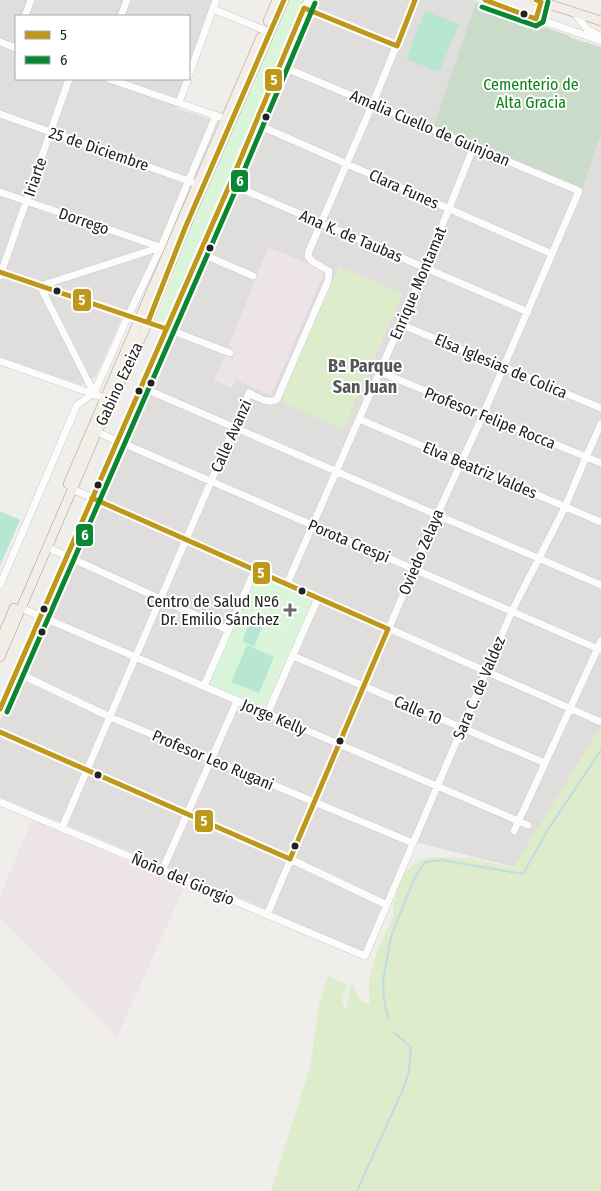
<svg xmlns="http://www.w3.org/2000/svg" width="601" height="1191" font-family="'Fira Sans Condensed',sans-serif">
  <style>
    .residential { fill: #dfdedc }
    .industrial { fill: #ede4e9 }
    .grass { fill: #ddeccb }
    .cemetery { fill: #cadbca }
    .park { fill: #daf5da }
    .pitch { fill: #b7e6d2 }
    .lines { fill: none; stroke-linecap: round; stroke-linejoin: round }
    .stream { stroke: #bfdbe3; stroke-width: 2 }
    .minor-casing { stroke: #c9c8c7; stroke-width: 8 }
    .major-casing { stroke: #a79c86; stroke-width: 10 }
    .minor { stroke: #fdfcfc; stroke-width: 7 }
    .major { stroke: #f3ede7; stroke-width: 9 }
    .bus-1-casing { stroke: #fff; stroke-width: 9 }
    .bus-2-casing { stroke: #fff; stroke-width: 9 }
    .bus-1 { stroke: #bd981b; stroke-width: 5 }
    .bus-2 { stroke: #0b8733; stroke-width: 5 }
    .bus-dot { fill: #222; stroke: #fff; stroke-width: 2 }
    .poi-dot { fill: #6a6968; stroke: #fff; stroke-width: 2 }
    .labels { text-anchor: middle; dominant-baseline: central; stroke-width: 4; stroke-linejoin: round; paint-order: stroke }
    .park-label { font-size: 16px; fill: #0c8416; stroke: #fff }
    .street-label { font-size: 16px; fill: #222; stroke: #fff }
    .poi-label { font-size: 16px; fill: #222; stroke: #fff; text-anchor: end }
    .neighbourhood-label { font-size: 18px; font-weight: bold; fill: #555; stroke: #fff }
    .line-badge { stroke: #fff; stroke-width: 2 }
    .badge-label { font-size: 14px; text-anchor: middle; font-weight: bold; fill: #fff }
  </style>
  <rect width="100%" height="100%" fill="#f0eeeb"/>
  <path class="residential" d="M0,0H216L189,74V16H16V79H187L176,108L215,121L138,290L120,322L96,376L81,385L0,357Z
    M314,0H473L601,48V727L518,868L411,841L363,953L236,896L0,797V722L146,398Z"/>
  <path class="industrial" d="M268,247L325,271L271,395L236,380L232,388L214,380L225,356L229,357L232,348L229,346Z
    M32,820L185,886L117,1037L0,917V896Z"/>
  <path class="grass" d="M339,266L403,294L343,429L280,401Z
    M601,726V1191H271L311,1064L318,1009L328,976L348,985C342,994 340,998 345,1008L346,1009L352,982L360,1000L370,1005C364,973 381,943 394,915L393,908L402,874L422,859L433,857L469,858L513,868Z"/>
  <path class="cemetery" d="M476,3L570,36V38L584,43L585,42L601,47V132L583,188L434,125Z"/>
  <path class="park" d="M289,0H304L165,321H159L157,318L193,223Z
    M259,575L309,597L312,600V605L267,707L265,709L213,688L210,681L255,577Z"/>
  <path class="pitch" d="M425,11L459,24L439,72L406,59Z
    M0,511L20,520L0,566Z
    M251,620L263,625L254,647L242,641Z
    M247,645L274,657L259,693L231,682Z"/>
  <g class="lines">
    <path class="stream" d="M388,1018L384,999L383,981L391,937L414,879L425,862L441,860L523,874L547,831L601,750
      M357,1191L403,1089L409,1071L411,1047L393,1032"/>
    <g class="minor-casing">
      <path id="minor" d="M485,0L601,41
        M304,8L397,46
        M213,9L264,30
        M574,12L587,29L601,37
        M25,16L31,0
        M121,16L127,0
        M536,19L541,0
        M0,42L16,48
        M189,75L216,0
        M109,79L220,117
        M179,102L188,79
        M0,114L197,184
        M256,124L552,254
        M230,184L528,312
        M0,192L160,247
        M200,253L253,276
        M0,272L128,316L139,318L230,353
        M0,276L69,79
        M400,324L601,408
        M0,361L105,398
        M380,372L601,463
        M141,387L437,515L601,585
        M94,393L40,286L161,247
        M359,419L601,522
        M97,432L601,650
        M72,489L601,722
        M47,547L228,630
        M287,584L425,268L474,146
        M0,585L77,405L94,393L128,316L161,247L216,115
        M21,608L528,825
        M293,656L545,763
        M16,672L110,717L413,843
        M204,686L255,570
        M0,709L230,184L308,0
        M267,714L318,598
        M0,732L290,859L387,905
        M0,802L365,956L512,611L565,507L586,457L601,424
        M62,828L249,393C257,397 268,405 277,399L328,281L329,271L313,262L308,256L309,251L373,103L415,0
        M514,831L601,641
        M162,871L237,701
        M267,915L437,515L483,415L579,191L281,66"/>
    </g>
    <g class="major-casing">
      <path id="major" d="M536,0L601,21
        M268,21L277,0
        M68,484L261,37
        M0,641L14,608
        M0,657L97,432L145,329L185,228L284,0"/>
    </g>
    <use href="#minor" class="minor"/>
    <use href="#major" class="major"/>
    <g class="bus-1-casing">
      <path id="bus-1" d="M485,0L536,19L541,2L536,0
        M0,272L164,328
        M148,322L185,228L284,0
        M0,709L230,184L304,8L397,46L415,0
        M0,732L290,859L388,629L92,498"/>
    </g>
    <g class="bus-2-casing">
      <path id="bus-2" d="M482,7L536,26L543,22L548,2
        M7,712L237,187L315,3"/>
    </g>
    <use href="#bus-1" class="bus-1"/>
    <use href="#bus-2" class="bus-2"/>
  </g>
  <g class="bus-dot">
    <circle cx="524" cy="14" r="4.5"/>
    <circle cx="266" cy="117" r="4.5"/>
    <circle cx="210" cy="248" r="4.5"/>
    <circle cx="57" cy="291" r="4.5"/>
    <circle cx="151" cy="383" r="4.5"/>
    <circle cx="139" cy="391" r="4.5"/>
    <circle cx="98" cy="485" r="4.5"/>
    <circle cx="302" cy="591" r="4.5"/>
    <circle cx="44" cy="609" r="4.5"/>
    <circle cx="42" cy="632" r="4.5"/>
    <circle cx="340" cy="741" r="4.5"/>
    <circle cx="98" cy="775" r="4.5"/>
    <circle cx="295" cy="846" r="4.5"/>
  </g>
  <path class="poi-dot" d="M287.5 602.5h5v5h5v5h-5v5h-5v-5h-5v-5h5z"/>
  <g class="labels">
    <g class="park-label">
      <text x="531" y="84">Cementerio de<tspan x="531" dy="18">Alta Gracia</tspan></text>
    </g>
    <g class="street-label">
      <text transform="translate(430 128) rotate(23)">Amalia Cuello de Guinjoan</text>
      <text transform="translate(99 149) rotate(19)">25 de Diciembre</text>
      <text transform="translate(35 177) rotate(-71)">Iriarte</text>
      <text transform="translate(404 189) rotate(24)">Clara Funes</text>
      <text transform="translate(84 221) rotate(19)">Dorrego</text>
      <text transform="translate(351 236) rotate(23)">Ana K. de Taubas</text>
      <text transform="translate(418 283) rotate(-67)">Enrique Montamat</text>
      <text transform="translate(501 366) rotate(23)">Elsa Iglesias de Colica</text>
      <text transform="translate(119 384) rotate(-65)">Gabino Ezeiza</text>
      <text transform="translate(490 418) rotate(22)">Profesor Felipe Rocca</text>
      <text transform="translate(231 436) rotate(-66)">Calle Avanzi</text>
      <text transform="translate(480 470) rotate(23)">Elva Beatriz Valdes</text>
      <text transform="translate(349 541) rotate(23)">Porota Crespi</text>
      <text transform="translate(421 552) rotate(-67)">Oviedo Zelaya</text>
      <text transform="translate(479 688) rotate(-67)">Sara C. de Valdez</text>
      <text transform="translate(418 710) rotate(23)">Calle 10</text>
      <text transform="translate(274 717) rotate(23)">Jorge Kelly</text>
      <text transform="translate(213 760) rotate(23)">Profesor Leo Rugani</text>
      <text transform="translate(183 879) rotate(23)">Ñoño del Giorgio</text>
    </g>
    <g class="poi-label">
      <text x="279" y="601">Centro de Salud Nº6<tspan x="279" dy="18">Dr. Emilio Sánchez</tspan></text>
    </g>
    <g class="neighbourhood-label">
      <text x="365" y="366">Bª Parque<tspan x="365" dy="21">San Juan</tspan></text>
    </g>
  </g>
  <g class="line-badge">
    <rect x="264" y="68" width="19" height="24" rx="5" fill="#bd981b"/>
    <rect x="230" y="169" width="19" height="24" rx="5" fill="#0b8733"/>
    <rect x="72" y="288" width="20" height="24" rx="5" fill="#bd981b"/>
    <rect x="75" y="523" width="19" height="24" rx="5" fill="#0b8733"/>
    <rect x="252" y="561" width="19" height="24" rx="5" fill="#bd981b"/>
    <rect x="194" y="809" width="20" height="24" rx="5" fill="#bd981b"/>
  </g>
  <g class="badge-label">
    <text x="274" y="85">5</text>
    <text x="240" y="186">6</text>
    <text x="82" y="305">5</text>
    <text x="85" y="540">6</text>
    <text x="261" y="578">5</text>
    <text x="204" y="826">5</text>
  </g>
  <rect x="15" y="15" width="175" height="65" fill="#ffffff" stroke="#a7a7a7"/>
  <rect x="25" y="31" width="25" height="8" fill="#bd981b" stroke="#a7a7a7"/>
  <text x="60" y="40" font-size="15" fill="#222222">5</text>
  <rect x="25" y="56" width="25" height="8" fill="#0b8733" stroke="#a7a7a7"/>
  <text x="60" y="65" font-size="15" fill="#222222">6</text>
</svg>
